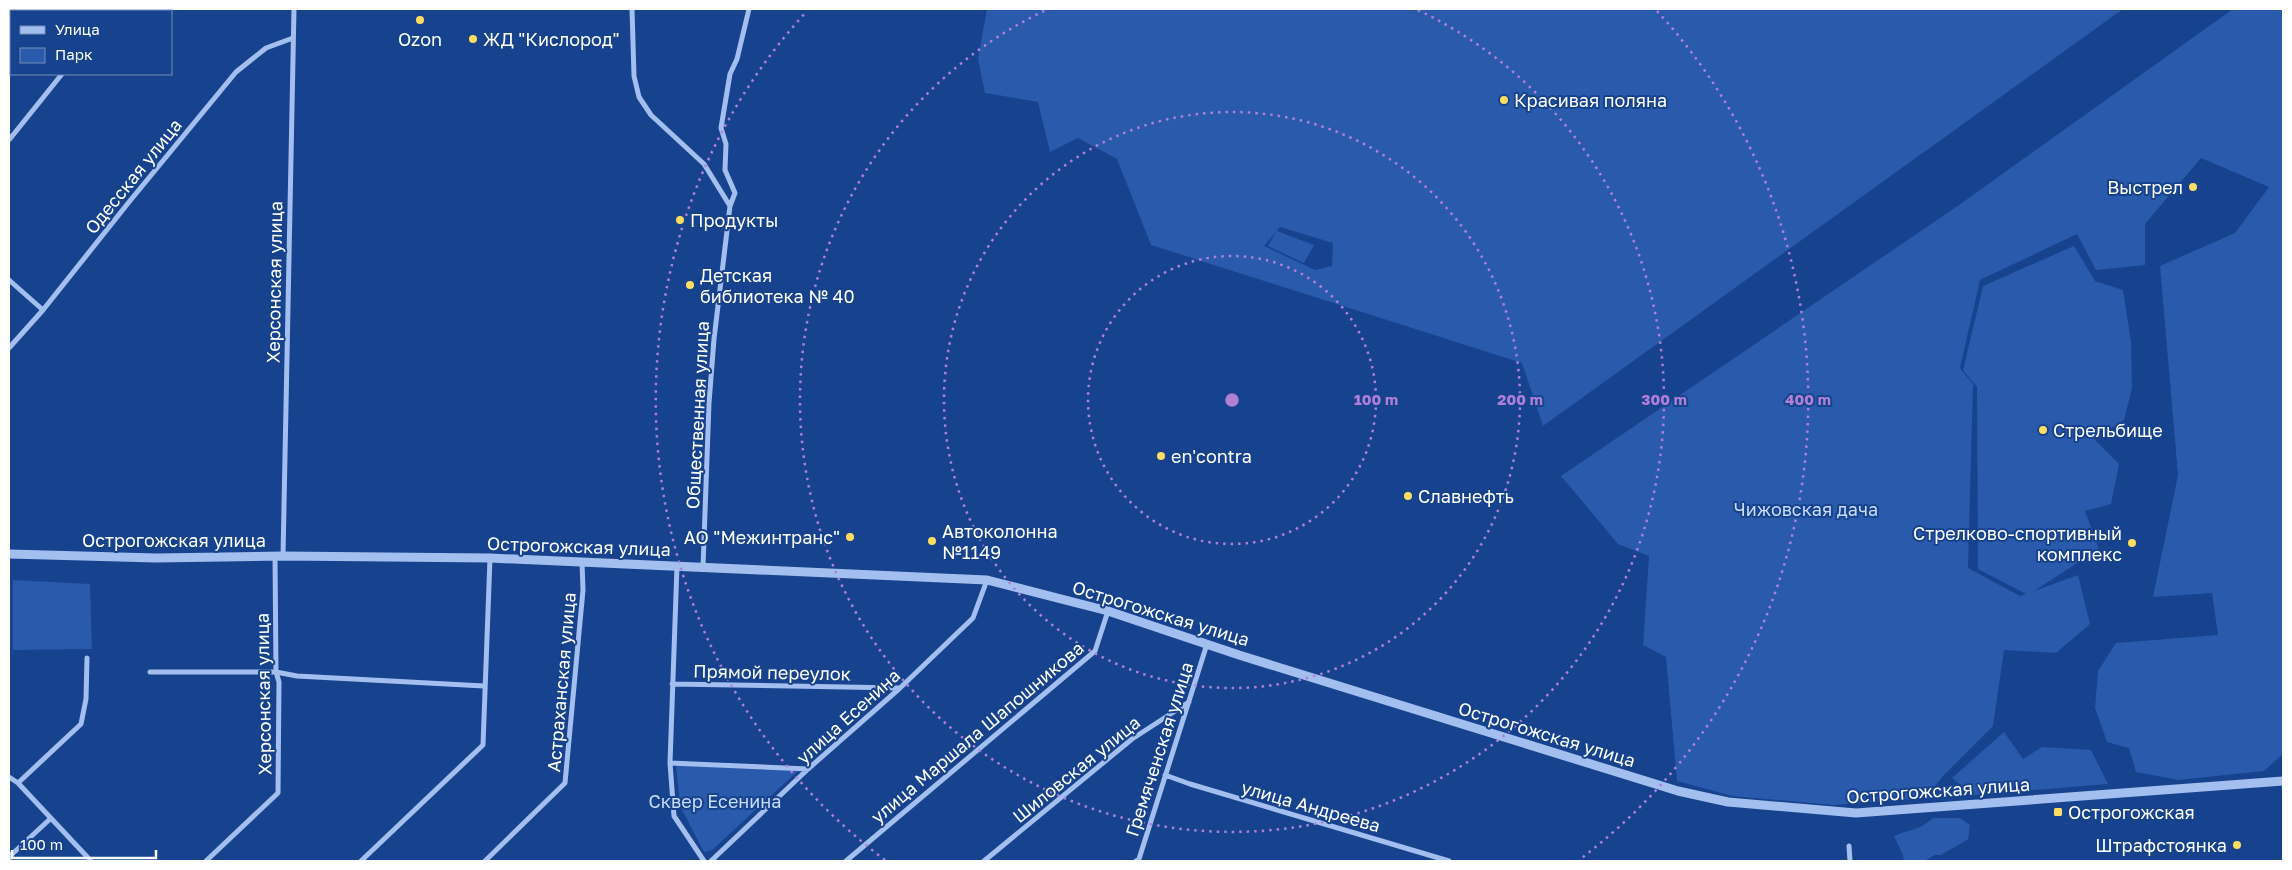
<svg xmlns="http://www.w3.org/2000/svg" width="2292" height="870" font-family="'Golos Text',sans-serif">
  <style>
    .green { fill: #295aab; fill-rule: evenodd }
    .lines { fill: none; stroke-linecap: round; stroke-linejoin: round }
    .minor { stroke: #a2bfef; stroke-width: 5 }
    .tertiary { stroke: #a2bfef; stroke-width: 9 }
    .ring { fill: none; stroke: #b080d9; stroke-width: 2.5; stroke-dasharray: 2.5 5 }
    .poi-dot { fill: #ffdd60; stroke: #17428d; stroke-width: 2 }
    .labels { text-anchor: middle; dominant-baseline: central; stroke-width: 4; stroke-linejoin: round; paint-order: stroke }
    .poi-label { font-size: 18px; fill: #fff; stroke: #17428d; text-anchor: start }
    .street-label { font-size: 18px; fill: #fff; stroke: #17428d }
    .park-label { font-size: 18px; fill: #c8dbfb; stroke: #17428d }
    .centre { fill: #b080d9; stroke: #17428d; stroke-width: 2.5 }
    .ring-label { font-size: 15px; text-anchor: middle; font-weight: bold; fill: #b080d9; stroke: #17428d; stroke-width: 4; stroke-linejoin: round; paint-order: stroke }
  </style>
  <rect width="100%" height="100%" fill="#17428d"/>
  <path class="green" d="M987,9H2123L1543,426L1522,363L1151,245L1117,159L1078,138L1050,152L1038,102L985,93L978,59ZM1280,227L1333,243L1332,266L1315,270L1264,246L1276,232L1268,246L1304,263L1314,245L1277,231Z
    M2233,9H2283V754L2264,771L2178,780L2136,772L2129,748L2107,742L2095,708L2098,671L2116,643L2218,635L2212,593L2153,597L2178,475L2160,266L2235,233L2269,187L2201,158L2145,224V265L2096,270L2077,234L1980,280L1960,368L1973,384L1968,568L2020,596L2026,594L1978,569L1977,387L1963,370L1983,286L2074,246L2095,281L2123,290L2131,342L2132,388L2124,420L2094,439L2119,464L2111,504L2085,511L2099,549L2034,591L2078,575L2090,624L2056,653L2004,650L1993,726L1942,777L1926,798L1833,805L1732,796L1677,781L1666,657L1643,645L1649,556L1618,544L1561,476L1959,205Z
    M13,580L90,584L92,649L13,650Z
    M2004,732L2023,759L2042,747L2091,750L2108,784L1974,795L1952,778Z
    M676,765L798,771L712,850L704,852L680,806Z
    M1933,818H1960L1970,825L1968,839C1959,846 1949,849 1941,855H1935L1924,861H1904L1903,855L1894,836C1912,828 1917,832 1933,818Z"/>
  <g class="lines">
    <path class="minor" d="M632,9L634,76L639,97L651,115L704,164L730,206
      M111,11L113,9
      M9,140L62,74
      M9,280L43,310
      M9,348L43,310L129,202L236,72L266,48L293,38
      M283,556L294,9
      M677,566L670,763L674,816L704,861
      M703,567L709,403L714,339L730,206L735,193L725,170L726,144L721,128L730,74L737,59L749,9
      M150,672H276L297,676L484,686
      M672,684L900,688
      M670,763L808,769
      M1165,775L1190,784L1449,861
      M9,777L18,783L91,861
      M18,783L81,724L86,699L87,658
      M1849,846L1850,861
      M9,861V857L50,819
      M206,861L278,793L279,682L276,672L275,556
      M361,861L483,745L490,558
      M485,861L565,783L583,590L582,562
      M711,861L808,769L900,688L973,618L987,580
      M846,861L1095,651L1108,611
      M984,861L1132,739L1189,702
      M1136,861L1139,859L1207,644"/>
    <path class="tertiary" d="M9,554L156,558L283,556L490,558L987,580L1108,611L1239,655L1678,791L1728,802L1856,813L2283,781"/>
  </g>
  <g class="ring">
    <circle cx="1232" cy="400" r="144"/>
    <circle cx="1232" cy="400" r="288"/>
    <path d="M1418 10A432 432 0 1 1 1046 10"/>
    <path d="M885 860A576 576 0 0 1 807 11M1657 11A576 576 0 0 1 1579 860"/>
  </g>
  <g class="poi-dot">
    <circle cx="420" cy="20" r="5"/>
    <circle cx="473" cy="39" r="5"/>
    <circle cx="1504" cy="100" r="5"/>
    <circle cx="2193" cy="187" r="5"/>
    <circle cx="680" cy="220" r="5"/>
    <circle cx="690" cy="285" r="5"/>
    <circle cx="2043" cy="430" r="5"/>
    <circle cx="1161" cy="456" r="5"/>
    <circle cx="1408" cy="496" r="5"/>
    <circle cx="850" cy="537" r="5"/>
    <circle cx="932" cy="541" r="5"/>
    <circle cx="2132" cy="543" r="5"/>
    <rect x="2053" y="807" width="10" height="10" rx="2.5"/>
    <circle cx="2237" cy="845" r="5"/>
  </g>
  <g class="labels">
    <g class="poi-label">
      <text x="420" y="39" text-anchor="middle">Ozon</text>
      <text x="483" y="39">ЖД "Кислород"</text>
      <text x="1514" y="100">Красивая поляна</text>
      <text x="2183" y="187" text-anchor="end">Выстрел</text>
      <text x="690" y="220">Продукты</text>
      <text x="700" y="275">Детская<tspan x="700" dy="21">библиотека № 40</tspan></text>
      <text x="2053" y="430">Стрельбище</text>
      <text x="1171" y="456">en'contra</text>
      <text x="1418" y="496">Cлавнефть</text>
      <text x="942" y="531">Автоколонна<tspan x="942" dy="21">№1149</tspan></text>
      <text x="2122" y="533" text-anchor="end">Стрелково-спортивный<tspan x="2122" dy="21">комплекс</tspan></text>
      <text x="840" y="537" text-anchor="end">АО "Межинтранс"</text>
      <text x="2068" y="812">Острогожская</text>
      <text x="2227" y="845" text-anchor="end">Штрафстоянка</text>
    </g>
    <g class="street-label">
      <text transform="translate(133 176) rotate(-51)">Одесская улица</text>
      <text transform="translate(274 282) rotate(-89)">Херсонская улица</text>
      <text transform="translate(697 415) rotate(-87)">Общественная улица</text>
      <text x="174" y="540">Острогожская улица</text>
      <text transform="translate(579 546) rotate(2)">Острогожская улица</text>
      <text transform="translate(1161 613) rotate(17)">Острогожская улица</text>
      <text transform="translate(772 672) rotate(1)">Прямой переулок</text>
      <text transform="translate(561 682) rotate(-85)">Астраханская улица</text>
      <text transform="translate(263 694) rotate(-91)">Херсонская улица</text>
      <text transform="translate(848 716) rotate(-42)">улица Есенина</text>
      <text transform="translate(977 732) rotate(-40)">улица Маршала Шапошникова</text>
      <text transform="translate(1547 734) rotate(17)">Острогожская улица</text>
      <text transform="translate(1159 749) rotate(-72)">Гремяченская улица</text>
      <text transform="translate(1076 769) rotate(-39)">Шиловская улица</text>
      <text transform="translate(1938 790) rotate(-4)">Острогожская улица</text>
      <text transform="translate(1311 806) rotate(16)">улица Андреева</text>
    </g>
    <g class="park-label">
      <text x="1806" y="509">Чижовская дача</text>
      <text x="715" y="801">Сквер Есенина</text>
    </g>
  </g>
  <circle cx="1232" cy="400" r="8" class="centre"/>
  <g class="ring-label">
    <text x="1376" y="405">100 m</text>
    <text x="1520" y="405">200 m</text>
    <text x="1664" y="405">300 m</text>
    <text x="1808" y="405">400 m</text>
  </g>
  <rect width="2292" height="870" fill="none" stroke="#ffffff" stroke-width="20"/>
  <rect x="10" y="10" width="162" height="65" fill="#17428d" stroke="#748ebb"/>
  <rect x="20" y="26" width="25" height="8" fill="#a2bfef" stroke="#748ebb"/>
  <text x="55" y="35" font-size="15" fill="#ffffff">Улица</text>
  <rect x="20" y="48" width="25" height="15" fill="#295aab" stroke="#748ebb"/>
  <text x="55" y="60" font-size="15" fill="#ffffff">Парк</text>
  <path d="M12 850v8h144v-8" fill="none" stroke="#ffffff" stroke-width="2.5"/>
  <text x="20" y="850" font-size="15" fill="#ffffff" stroke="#17428d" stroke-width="4" paint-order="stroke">100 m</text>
</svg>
